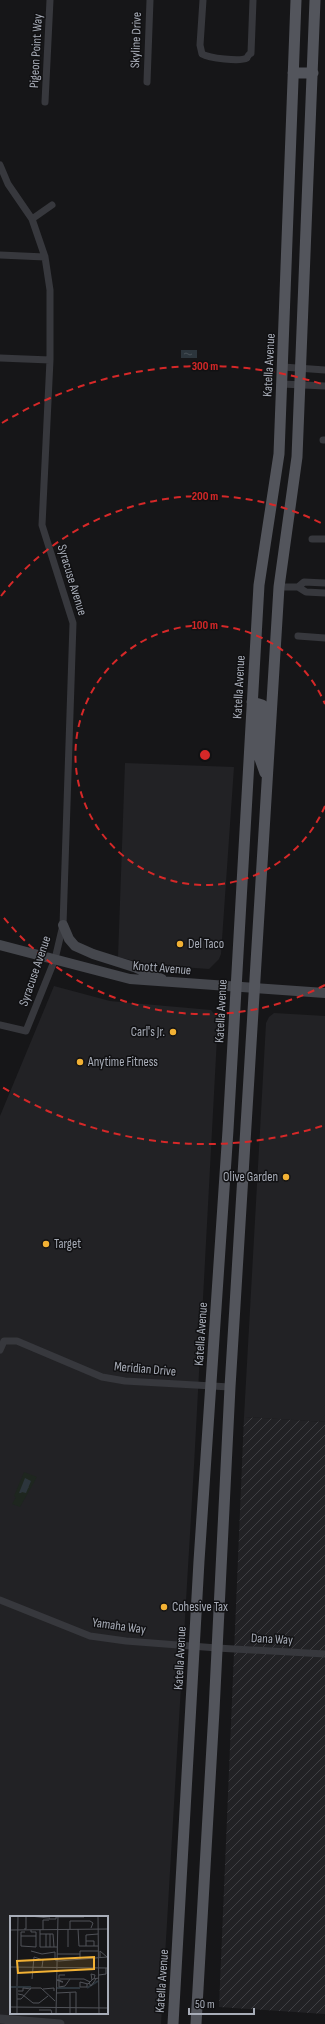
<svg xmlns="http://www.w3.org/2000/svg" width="325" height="2024" font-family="'Sofia Sans Condensed',sans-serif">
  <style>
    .built { fill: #222225; fill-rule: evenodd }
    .industrial { fill: url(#industrial-furrows) }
    .grass { fill: #1e261f }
    .water { fill: url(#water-ripples) }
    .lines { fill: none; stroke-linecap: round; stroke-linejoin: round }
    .minor { stroke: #37383d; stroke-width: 7 }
    .tertiary { stroke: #37383d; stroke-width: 9 }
    .secondary { stroke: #45474d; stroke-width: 10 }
    .primary { stroke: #53555c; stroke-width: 11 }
    .ring { fill: none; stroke: #d62828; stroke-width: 2; stroke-dasharray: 7 5 }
    .poi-dot { fill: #f2b134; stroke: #111113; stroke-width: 1.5 }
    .labels { text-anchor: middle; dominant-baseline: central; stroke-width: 3; stroke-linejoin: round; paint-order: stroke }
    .street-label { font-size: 13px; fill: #a8adb8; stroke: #111113 }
    .poi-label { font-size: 13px; fill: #a8adb8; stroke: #111113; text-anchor: start }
    .inset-river { fill: none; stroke: #2c353c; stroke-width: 2 }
    .inset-road { fill: none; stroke: #505258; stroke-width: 1 }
    .view { fill: #f2b134; fill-opacity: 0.15; stroke: #f2b134; stroke-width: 2 }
    .inset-edge { fill: none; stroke: #a8adb8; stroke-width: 2 }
    .centre { fill: #d62828; stroke: #111113; stroke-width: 2 }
    .ring-label { font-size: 12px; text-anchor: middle; font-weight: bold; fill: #d62828; stroke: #111113; stroke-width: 3; stroke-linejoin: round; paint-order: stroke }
  </style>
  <defs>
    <pattern id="industrial-furrows" width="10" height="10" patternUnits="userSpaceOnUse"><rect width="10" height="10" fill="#222225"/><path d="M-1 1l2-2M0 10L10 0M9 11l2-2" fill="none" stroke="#3f3f43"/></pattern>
    <pattern id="water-ripples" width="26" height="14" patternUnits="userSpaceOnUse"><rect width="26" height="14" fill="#2c353c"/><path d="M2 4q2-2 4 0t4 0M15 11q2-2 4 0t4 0" fill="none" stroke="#485056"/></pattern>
  </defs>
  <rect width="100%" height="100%" fill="#161618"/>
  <path class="built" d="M125,763L234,767L221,954L219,959L209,969L151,965L118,957Z
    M54,986L110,1001L211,1010L218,1019L194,1466L161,2024H0V1116ZM11,1917H107V2013H11Z
    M274,1013L325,1016V1422L244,1417L266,1023L269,1017Z"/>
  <path class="industrial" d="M244,1417L325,1422V2014L219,2007Z"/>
  <path class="grass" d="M24,1472L37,1477L20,1507L12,1504L16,1497L14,1496Z"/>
  <path class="water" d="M181,350H197V358H181Z
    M25,1478L31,1481L26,1493L22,1492L21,1493H19Z"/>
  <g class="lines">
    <path class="minor" d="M203,0L200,45L202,54C209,58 240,62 247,58C247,57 250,53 251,53L253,0
      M147,82L150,0
      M45,102L50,0
      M0,165L8,184L32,219L45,257L50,290V360L42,525L73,623L63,925L55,959L26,1031L0,1025
      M32,219L52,205
      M0,255L45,257
      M0,358L50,360
      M283,367L325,370
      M282,384L325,386
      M323,440H325
      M312,539H325
      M279,587H298L306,592L325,593
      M298,587L304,582L325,583
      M298,636L325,638
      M0,1350L4,1341H17L102,1377L125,1381L230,1387
      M0,1600L90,1636L126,1641L217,1648L325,1654"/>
    <path class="tertiary" d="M0,2019L60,2024"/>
    <path class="secondary" d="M63,925L69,939L75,946L93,954L134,967L162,979
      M0,945L130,979L325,993"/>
    <path class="primary" d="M293,73H313
      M252,702L262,705L259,756L265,773
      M173,2024L199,1561L228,1130L259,585L279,454L296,0
      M196,2024L214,1711L230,1387L279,587L297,457L315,0"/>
  </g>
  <g class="ring">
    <path d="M325 806A130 130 0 1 1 325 704"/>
    <path d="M325 985A259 259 0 0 1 1 914M1 596A259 259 0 0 1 325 525"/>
    <path d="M322 1126A389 389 0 0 1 2 1087M2 423A389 389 0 0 1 322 384"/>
  </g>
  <g class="poi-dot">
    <circle cx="180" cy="944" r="4"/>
    <circle cx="173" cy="1032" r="4"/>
    <circle cx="80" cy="1062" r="4"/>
    <circle cx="286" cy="1177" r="4"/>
    <circle cx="46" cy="1244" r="4"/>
    <circle cx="164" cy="1607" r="4"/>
  </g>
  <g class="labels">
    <g class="street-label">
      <text transform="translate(136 40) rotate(-88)">Skyline Drive</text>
      <text transform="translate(36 51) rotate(-87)">Pigeon Point Way</text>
      <text transform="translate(269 365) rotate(-87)">Katella Avenue</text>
      <text transform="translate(72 580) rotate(73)">Syracuse Avenue</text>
      <text transform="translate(239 687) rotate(-87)">Katella Avenue</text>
      <text transform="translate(162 968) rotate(5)">Knott Avenue</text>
      <text transform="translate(35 971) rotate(-71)">Syracuse Avenue</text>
      <text transform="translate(221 1011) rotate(-87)">Katella Avenue</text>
      <text transform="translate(201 1334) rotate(-86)">Katella Avenue</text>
      <text transform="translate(145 1369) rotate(5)">Meridian Drive</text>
      <text transform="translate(119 1626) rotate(8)">Yamaha Way</text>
      <text transform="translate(272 1639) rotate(3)">Dana Way</text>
      <text transform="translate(180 1658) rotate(-87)">Katella Avenue</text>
      <text transform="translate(162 1981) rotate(-86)">Katella Avenue</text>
    </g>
    <g class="poi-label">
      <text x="188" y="944">Del Taco</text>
      <text x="165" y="1032" text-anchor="end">Carl's Jr.</text>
      <text x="88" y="1062">Anytime Fitness</text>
      <text x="278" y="1177" text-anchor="end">Olive Garden</text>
      <text x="54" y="1244">Target</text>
      <text x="172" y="1607">Cohesive Tax</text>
    </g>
  </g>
  <g transform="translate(10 1916)">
    <rect width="98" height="98" fill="#161618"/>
    <path class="inset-river" d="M0,71H21M47,72H70M77,72L88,65"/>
    <path class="inset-road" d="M20,0L38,2M39,0V3H46V0M88,0L89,98M46,1H74M14,13H16V0M58,13V31M60,13V5H80L83,7L81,12M68,13L69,30H88M0,14L98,13M30,14V31H47M33,14V4H39M15,16H11V30L26,31V16H21V14M30,18H43L44,31M36,18V31M40,18V31M11,20H26M76,25H84V30M76,30V19L88,18M21,35L32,38L45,36V44L49,45L97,41M47,38H70M90,41V35L97,41M70,43V35H88M0,51L98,52M55,59H49V71L55,70L60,63M89,59L96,58V52M22,63L24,41L33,44L32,51M50,63H74L80,66M47,64H49L53,66H52ZM82,64L81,58L85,59L84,63M79,67L81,70L86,63M77,68V71H70V66L78,68L83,63L89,62M7,70L8,0M33,73L44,72V75M8,75H13V72L21,73M47,77L66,76V98M60,77V98M8,78L13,79L23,87H29L38,80M7,83H11L21,72H31L45,85M0,91L98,92M29,94H41L42,98M7,98V72M29,98H44M46,98L48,0"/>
    <path class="view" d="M84,41V53L8,57L7,45Z"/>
    <rect width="98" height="98" class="inset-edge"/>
  </g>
  <circle cx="205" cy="755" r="6" class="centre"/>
  <g class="ring-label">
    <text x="205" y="370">300 m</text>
    <text x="205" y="500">200 m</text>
    <text x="205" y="629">100 m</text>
  </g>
  <path d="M189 2008v6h65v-6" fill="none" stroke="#a8adb8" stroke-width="2"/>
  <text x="195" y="2008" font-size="12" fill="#a8adb8" stroke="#111113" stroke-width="3" paint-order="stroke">50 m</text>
</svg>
